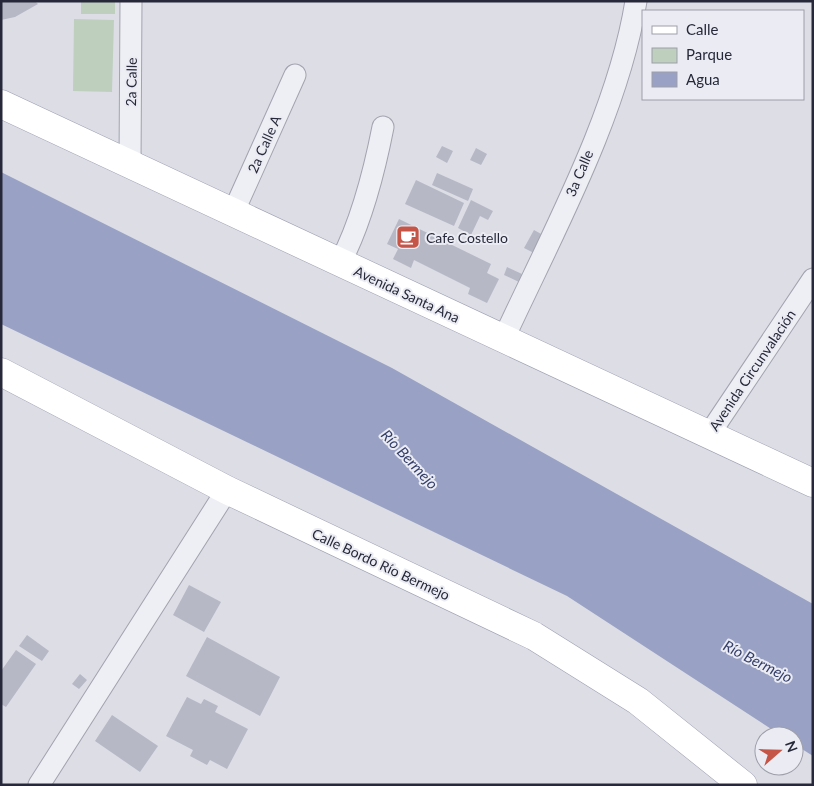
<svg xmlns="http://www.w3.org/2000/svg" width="814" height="786" font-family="Lato,sans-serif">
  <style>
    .green { fill: #becfbe }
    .water { fill: #99a2c4 }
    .building { fill: #b7b8c5 }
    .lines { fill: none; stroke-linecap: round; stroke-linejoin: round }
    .minor-casing { stroke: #a2a3ae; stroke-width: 23 }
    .major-casing { stroke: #9c9fb0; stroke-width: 29 }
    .minor { stroke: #eeeff4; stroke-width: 21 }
    .major { stroke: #fff; stroke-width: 28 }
    .labels { text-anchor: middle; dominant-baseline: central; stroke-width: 4; stroke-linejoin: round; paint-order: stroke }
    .street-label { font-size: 14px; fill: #27293a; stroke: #ebecf3 }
    .poi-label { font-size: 14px; fill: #27293a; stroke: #ebecf3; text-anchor: start }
    .water-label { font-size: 15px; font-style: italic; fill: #343e6b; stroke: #ebecf3 }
  </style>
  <rect width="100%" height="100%" fill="#dcdde5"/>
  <path class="green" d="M81,1H115V14H81Z
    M74,19L114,20L112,92L73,91Z"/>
  <path class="water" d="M1,172L392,368L813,604V756L794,744V736H782L567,596L1,324Z"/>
  <path class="building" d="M1,1H35L38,4L15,17L1,20Z
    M442,146L453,151L447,163L436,157Z
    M476,148L487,154L481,165L470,160Z
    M437,173L473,189L468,201L432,185Z
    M416,180L464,203L454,226L405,204Z
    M471,200L493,211L488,220L480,216L471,235L458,228Z
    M399,219L491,264L487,273L499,279L487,303L468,294L470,288L414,260L411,268L393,259L398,249L387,244Z
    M534,230L543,235L534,253L524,248Z
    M507,267L522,274L519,282L504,275Z
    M189,585L221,602L204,632L173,615Z
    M27,635L49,651L42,661L19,646Z
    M207,637L280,677L260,716L186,676Z
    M16,650L36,664L6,707L1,704V671Z
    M80,674L87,680L79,689L72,684Z
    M187,697L201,704L204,699L218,706L215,712L248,729L227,769L210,760L207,765L190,756L193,750L166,736Z
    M112,715L158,746L140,772L95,741Z"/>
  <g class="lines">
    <g class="minor-casing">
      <path id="minor" d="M130,164L131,1
        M233,213L295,75
        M340,263C362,221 374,173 383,127
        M504,338C552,234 618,114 636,1
        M708,436L813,279
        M39,785L227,490"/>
    </g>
    <g class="major-casing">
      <path id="major" d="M1,104L813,483
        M1,372L227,490L534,636L638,701L743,785"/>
    </g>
    <use href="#minor" class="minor"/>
    <use href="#major" class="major"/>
  </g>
  <defs>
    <g id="cafe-square" transform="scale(1.25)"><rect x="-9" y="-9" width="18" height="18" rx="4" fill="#c45547" stroke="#ebecf3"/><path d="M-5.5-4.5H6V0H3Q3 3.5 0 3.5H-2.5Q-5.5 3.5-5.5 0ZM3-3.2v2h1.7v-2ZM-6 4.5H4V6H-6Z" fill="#fff"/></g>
  </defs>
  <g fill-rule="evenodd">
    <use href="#cafe-square" x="408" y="237"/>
  </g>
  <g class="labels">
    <g class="street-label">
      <text transform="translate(131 82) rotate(-89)">2a Calle</text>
      <text transform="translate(264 144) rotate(-66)">2a Calle A</text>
      <text transform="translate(579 173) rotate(-67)">3a Calle</text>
      <text transform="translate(407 294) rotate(25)">Avenida Santa Ana</text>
      <text transform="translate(752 370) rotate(-56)">Avenida Circunvalación</text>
      <text transform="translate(381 564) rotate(25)">Calle Bordo Río Bermejo</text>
    </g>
    <g class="poi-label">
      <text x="426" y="237">Cafe Costello</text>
    </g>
    <g class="water-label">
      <text transform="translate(410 459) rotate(47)">Río Bermejo</text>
      <text transform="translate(758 661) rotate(27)">Río Bermejo</text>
    </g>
  </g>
  <rect width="814" height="786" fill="none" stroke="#27293a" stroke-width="5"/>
  <rect x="642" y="10" width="162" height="90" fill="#ebecf3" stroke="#9d9ea9"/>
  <rect x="652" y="26" width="25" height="8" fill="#ffffff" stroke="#9d9ea9"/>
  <text x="686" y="35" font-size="15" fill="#27293a">Calle</text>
  <rect x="652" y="48" width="25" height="15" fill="#becfbe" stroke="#9d9ea9"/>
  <text x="686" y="60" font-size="15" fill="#27293a">Parque</text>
  <rect x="652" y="72" width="25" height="15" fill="#99a2c4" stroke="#9d9ea9"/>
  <text x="686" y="85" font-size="15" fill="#27293a">Agua</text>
  <g transform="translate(779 751) rotate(70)"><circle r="24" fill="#ebecf3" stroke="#9d9ea9"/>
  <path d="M0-4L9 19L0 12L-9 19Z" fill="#c45547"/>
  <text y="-8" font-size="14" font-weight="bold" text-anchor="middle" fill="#27293a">N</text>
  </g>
</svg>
